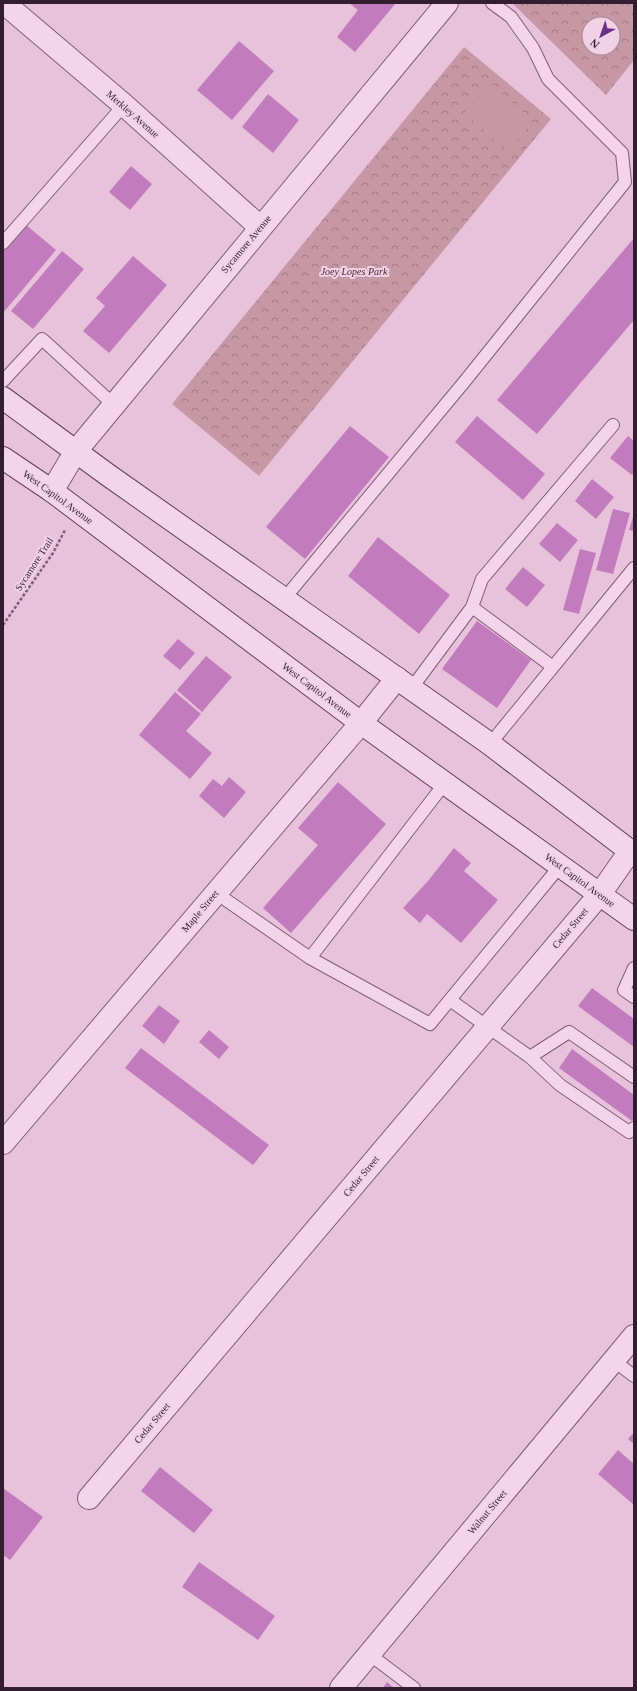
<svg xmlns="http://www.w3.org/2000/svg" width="637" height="1691" font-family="Georgia,serif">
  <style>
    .park { fill: url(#park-crowns); fill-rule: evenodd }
    .garden { fill: #c598a3 }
    .building { fill: #c27cbe }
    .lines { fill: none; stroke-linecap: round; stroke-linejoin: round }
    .lane-casing { stroke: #805c7a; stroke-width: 14 }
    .street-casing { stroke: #805c7a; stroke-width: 24 }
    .secondary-casing { stroke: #623f5d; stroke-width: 24 }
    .path { stroke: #805c7a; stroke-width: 2.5; stroke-dasharray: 3 2; stroke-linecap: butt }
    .lane { stroke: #f4d4e9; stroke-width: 12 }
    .street { stroke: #f4d4e9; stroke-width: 22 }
    .secondary { stroke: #f4d4e9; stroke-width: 22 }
    .labels { text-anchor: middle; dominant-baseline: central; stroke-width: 4; stroke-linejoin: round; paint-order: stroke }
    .street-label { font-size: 10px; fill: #321e2f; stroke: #f1d1e5 }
    .park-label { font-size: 10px; font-style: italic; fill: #4c272b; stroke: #f1d1e5 }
  </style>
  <defs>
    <pattern id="park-crowns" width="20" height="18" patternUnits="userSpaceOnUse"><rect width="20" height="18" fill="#c598a3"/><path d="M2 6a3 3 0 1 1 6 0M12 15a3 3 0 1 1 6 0" fill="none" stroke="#a17b85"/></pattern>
  </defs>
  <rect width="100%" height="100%" fill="#e8c2db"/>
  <path class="park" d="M512,3H634V60L606,95ZM589,24H613V48H589Z
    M464,47L551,119L258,477L259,476L172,404Z"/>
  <path class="garden" d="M490,83L533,121L508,151L464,113Z"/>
  <path class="building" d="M349,3H396L355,52L337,37L358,10Z
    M239,41L274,71L232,120L197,90Z
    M268,94L299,120L273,153L242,127Z
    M131,166L152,184L130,210L109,192Z
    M25,224L56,250L3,313V251Z
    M634,238V320L537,434L497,400Z
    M62,251L84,269L33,329L11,311Z
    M133,256L167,285L109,353L83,331L105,306L96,298Z
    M477,416L545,474L523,500L455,442Z
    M350,426L389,457L305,559L266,527Z
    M628,436L634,441V473L632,475L610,458Z
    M592,479L614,497L596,519L575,501Z
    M613,509L630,513L613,574L596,570Z
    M634,514V531L629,530Z
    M557,523L578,540L560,562L539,544Z
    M378,537L450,595L419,634L348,576Z
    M580,549L596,553L579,614L563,610Z
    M523,567L545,585L527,607L505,589Z
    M477,621L531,660L497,708L442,669Z
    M178,639L195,653L180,670L163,656Z
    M206,656L232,677L202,712L177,690Z
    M175,692L201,714L186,731L212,753L190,779L139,735Z
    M229,777L246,792L224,818L199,796L213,779L222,786Z
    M338,782L386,824L291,933L263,908L318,845L298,828Z
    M454,848L471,863L464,871L498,900L461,943L427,914L420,923L403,908L428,881Z
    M592,988L634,1019V1047L578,1006Z
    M159,1005L180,1021L164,1044L142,1026Z
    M209,1030L229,1047L219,1059L199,1042Z
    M141,1048L269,1145L253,1165L125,1068Z
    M572,1049L634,1095V1117L632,1121L559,1068Z
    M634,1432V1444L628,1439Z
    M618,1450L634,1464V1505L598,1474Z
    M160,1467L213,1510L194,1533L141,1491Z
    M3,1488L43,1517L10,1560L3,1555Z
    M199,1562L275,1616L258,1640L182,1587Z
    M387,1682L394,1688H383Z"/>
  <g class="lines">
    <g class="lane-casing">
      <path id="lane" d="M3,243L124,105
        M3,381L42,339L114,405
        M284,599L465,381L625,182L622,153L548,79L533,48L511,17L492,3
        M472,607L482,579L613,425
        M411,689L472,607L553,667
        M490,744L634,568
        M216,893L310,958L445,783
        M310,958L430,1024L560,866
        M634,968L624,990L634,997
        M450,1000L530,1057L560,1085L629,1132L634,1128
        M530,1057L569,1032L634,1077
        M614,1361L634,1376
        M369,1654L414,1688"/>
    </g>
    <g class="street-casing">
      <path id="street" d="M4,3L124,105L260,227
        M52,491L76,451L114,405L447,3
        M3,1143L361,723L397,678
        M89,1498L600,894L630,851
        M341,1688L634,1336"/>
    </g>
    <g class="secondary-casing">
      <path id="secondary" d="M3,398L108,475L490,744L634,854
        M3,458L52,491L361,723L634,919"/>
    </g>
    <path class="path" d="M3,625L53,553L65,530"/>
    <use href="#lane" class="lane"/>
    <use href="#street" class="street"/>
    <use href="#secondary" class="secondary"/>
  </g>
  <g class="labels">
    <g class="street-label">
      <text transform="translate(133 114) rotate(41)">Merkley Avenue</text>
      <text transform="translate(246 244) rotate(-50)">Sycamore Avenue</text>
      <text transform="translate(58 497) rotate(36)">West Capitol Avenue</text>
      <text transform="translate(34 564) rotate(-57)">Sycamore Trail</text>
      <text transform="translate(317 690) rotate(37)">West Capitol Avenue</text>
      <text transform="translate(580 880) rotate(36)">West Capitol Avenue</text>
      <text transform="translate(200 911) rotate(-50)">Maple Street</text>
      <text transform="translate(570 928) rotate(-50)">Cedar Street</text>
      <text transform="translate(361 1176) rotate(-50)">Cedar Street</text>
      <text transform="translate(152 1423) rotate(-50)">Cedar Street</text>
      <text transform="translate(487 1512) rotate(-50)">Walnut Street</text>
    </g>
    <g class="park-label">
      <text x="354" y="271">Joey Lopes Park</text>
    </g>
  </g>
  <rect width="637" height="1691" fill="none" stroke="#321e2f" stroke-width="8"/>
  <g transform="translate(601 36) rotate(220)"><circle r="19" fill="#f1d1e5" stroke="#a5899c"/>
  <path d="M0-3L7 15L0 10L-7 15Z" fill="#693288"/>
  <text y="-6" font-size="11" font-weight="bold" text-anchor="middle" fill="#321e2f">N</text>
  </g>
</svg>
